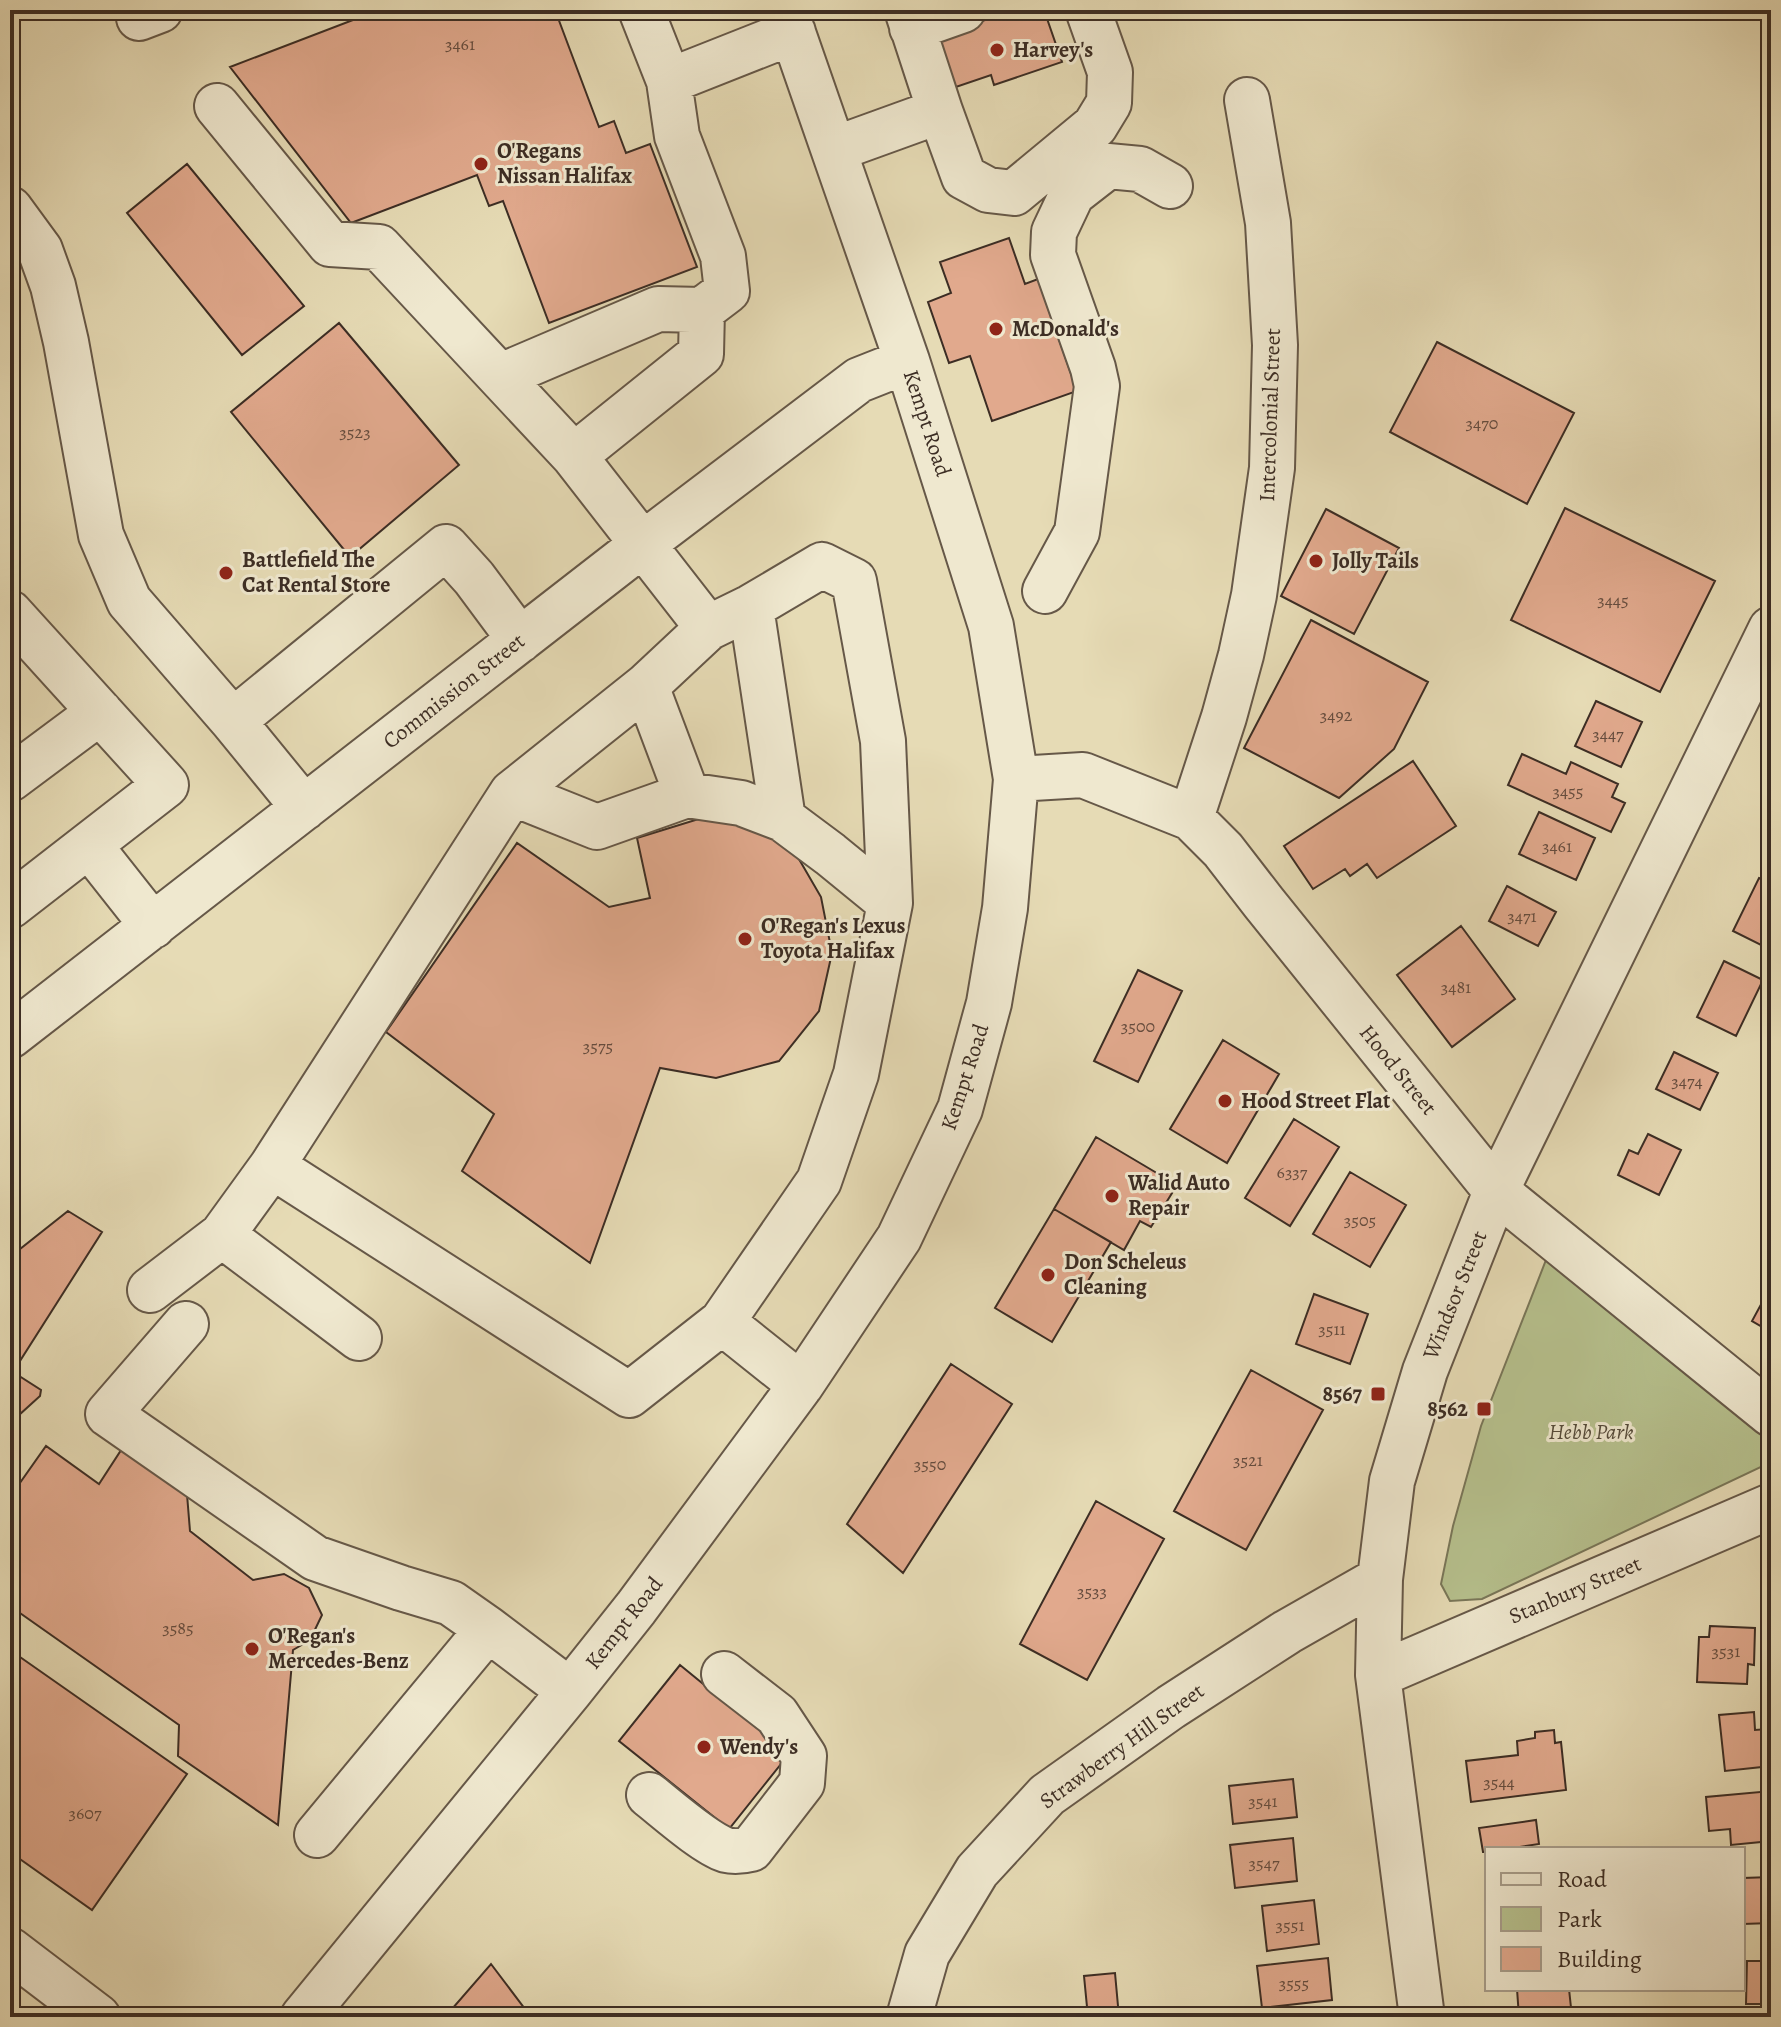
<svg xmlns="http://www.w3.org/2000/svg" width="1781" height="2027" font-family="Alegreya,serif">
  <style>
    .green { fill: #b6c08d; stroke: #797658; stroke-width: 2 }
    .building { fill: #e1a98d; stroke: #3c2d24; stroke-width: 2 }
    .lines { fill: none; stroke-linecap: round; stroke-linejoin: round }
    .minor-casing { stroke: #665848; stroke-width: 48 }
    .minor { stroke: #efe8cf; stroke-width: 44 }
    .poi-dot { fill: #8f2418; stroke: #efe8cf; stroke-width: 3 }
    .labels { text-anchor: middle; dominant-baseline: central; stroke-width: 6; stroke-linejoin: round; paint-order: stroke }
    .number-label { font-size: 18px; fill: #654c3e }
    .poi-label { font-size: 22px; font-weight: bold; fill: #3c2d24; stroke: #efe8cf; text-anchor: start }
    .street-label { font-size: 22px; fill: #3c2d24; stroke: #efe8cf }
    .park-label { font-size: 22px; font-style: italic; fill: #544a39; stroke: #efe8cf }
  </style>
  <rect width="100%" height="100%" fill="#e6dbb5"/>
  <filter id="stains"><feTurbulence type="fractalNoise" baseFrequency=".0025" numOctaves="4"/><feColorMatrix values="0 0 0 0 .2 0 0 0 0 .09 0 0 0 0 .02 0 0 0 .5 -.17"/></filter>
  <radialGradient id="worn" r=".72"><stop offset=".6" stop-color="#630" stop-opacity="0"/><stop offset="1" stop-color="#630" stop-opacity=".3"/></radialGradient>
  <path class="green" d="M1546,1260L1770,1442L1771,1456L1763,1466L1482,1599L1450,1601L1441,1584L1453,1526L1481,1426Z"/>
  <path class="building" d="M379,10H555L599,127L614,121L626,153L650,144L697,267L549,323L503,201L489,206L477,175L351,223L230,67Z
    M992,10H1044L1062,62L994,85L991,75L950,89L932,37L988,19L986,12Z
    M187,164L304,306L242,355L127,213Z
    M1009,238L1025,284L1038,279L1077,391L992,421L970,356L949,363L928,302L951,293L940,262Z
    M339,323L459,465L350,557L231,412Z
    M1437,342L1574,413L1527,504L1390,432Z
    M1565,508L1715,581L1660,692L1511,620Z
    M1326,509L1399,548L1354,634L1281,596Z
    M1311,620L1428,682L1394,749L1339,798L1244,748Z
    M1596,701L1642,722L1621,767L1575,746Z
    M1522,754L1566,774L1571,762L1618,784L1612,797L1625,803L1611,832L1508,785Z
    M1413,761L1456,826L1377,878L1367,864L1350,876L1345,869L1313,889L1284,846Z
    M1539,812L1595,838L1576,880L1519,854Z
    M718,813L759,827L796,854L821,897L832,953L819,1011L779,1061L716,1078L660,1068L590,1263L462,1171L494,1114L386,1032L517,843L609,907L650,898L637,838Z
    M1759,878L1771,884V950L1733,931Z
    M1507,886L1556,912L1538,946L1489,921Z
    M1461,926L1515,999L1452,1047L1397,975Z
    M1724,961L1763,980L1736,1036L1697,1017Z
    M1138,970L1182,991L1138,1082L1094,1061Z
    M1223,1040L1279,1074L1227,1163L1170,1129Z
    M1674,1052L1718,1073L1700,1110L1656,1089Z
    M1294,1119L1339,1147L1290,1226L1245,1198Z
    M1648,1134L1681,1150L1659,1195L1618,1175L1629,1150L1638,1154Z
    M1096,1137L1177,1185L1151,1227L1140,1221L1124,1250L1054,1209Z
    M1350,1172L1406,1205L1370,1267L1313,1234Z
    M1054,1209L1111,1242L1052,1342L995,1308Z
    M68,1211L102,1232L13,1372L41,1390L40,1396L18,1416L10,1429V1257Z
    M1771,1286V1332L1752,1321Z
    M1314,1294L1368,1314L1350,1364L1296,1344Z
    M951,1364L1012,1404L903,1573L847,1524Z
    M1251,1370L1323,1410L1246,1550L1174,1511Z
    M127,1441L186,1482L190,1531L253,1580L284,1574L309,1588L322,1615L310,1640L293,1650L278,1825L178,1756L179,1725L10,1606V1497L46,1446L99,1484Z
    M1096,1501L1164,1539L1087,1680L1020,1644Z
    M1710,1626L1755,1628L1754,1665L1748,1664L1747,1684L1697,1682L1699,1637H1709Z
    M10,1650L187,1774L92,1910L10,1852Z
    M680,1665L789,1754L729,1829L619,1741Z
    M1754,1712L1755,1730L1768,1729L1771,1766L1725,1771L1719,1715Z
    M1554,1730L1555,1743L1561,1742L1566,1790L1471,1802L1466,1761L1518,1755L1517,1741L1535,1738V1732Z
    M1293,1779L1297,1817L1233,1824L1229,1786Z
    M1771,1791V1841L1731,1845L1730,1829L1709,1831L1706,1797Z
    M1536,1820L1539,1844L1507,1849H1487V1852H1483L1479,1828Z
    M1293,1838L1297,1881L1235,1888L1230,1845Z
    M1771,1877V1923L1743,1924V1878Z
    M1314,1900L1319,1944L1267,1951L1262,1906Z
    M1328,1958L1332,2000L1262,2008L1257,1966Z
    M1747,1961H1771V2004H1746Z
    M491,1964L531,2017H445Z
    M1115,1973L1119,2017H1088L1084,1976Z
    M1517,1989H1569L1572,2017H1519Z"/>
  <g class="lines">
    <g class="minor-casing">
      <path id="minor" d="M139,18L160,10
        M912,28L963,10
        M669,81L793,32
        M217,106L330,244L379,247L574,456L708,628L751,607L822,565L854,581L883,741L890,903L856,1074L819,1181L722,1322
        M940,111L964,177L988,190L1014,193L1095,126L1109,103L1110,72L1088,10
        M835,149L940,111L907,10
        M10,209L40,250L53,286L66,342L101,535L129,601L233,721L304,808
        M501,376L658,309L702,310L727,291L723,256L677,136L669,81L641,10
        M574,456L701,354L702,310
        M1045,591L1077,532L1097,386L1093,368L1053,255L1054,232L1072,194L1108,166L1140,169L1170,186
        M751,607L783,819
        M10,613L166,785L10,906
        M233,721L446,547L474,578L520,640
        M10,779L100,712
        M1016,779L1083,775L1191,818L1223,850L1264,903L1496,1191L1771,1414
        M512,793L597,827L687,795L741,803L783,819L830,854L890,903
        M687,795L646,686L708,628
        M1191,818L1224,717L1241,655L1254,595L1272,468L1275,345L1268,223L1247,100
        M89,845L153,926
        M10,1036L656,534L859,380L907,361
        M272,1166L629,1395L722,1322L801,1385
        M222,1235L359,1338
        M150,1290L222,1235L272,1166L512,793L646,686
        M186,1324L108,1414L315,1558L401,1588L451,1603L488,1629L570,1691
        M1378,1675L1771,1506
        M649,1795C668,1810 705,1843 726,1850C734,1852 743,1851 751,1849L802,1783L804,1756L777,1715L724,1674
        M317,1835L488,1629
        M10,1950L98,2017
        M303,2017L570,1691L636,1608L801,1385L899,1238L960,1109L989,1003L1005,908L1016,779L991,626L907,361L785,10
        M909,2017L927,1954L977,1871L1047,1795L1171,1707L1287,1632L1380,1579
        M1422,2017L1378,1675L1380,1579L1392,1481L1425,1371L1496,1191L1771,629"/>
    </g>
    <use href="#minor" class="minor"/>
  </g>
  <g class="poi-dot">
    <circle cx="997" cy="50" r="8"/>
    <circle cx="481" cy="164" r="8"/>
    <circle cx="996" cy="329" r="8"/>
    <circle cx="1316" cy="561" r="8"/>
    <circle cx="226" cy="573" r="8"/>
    <circle cx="745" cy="939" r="8"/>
    <circle cx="1225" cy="1101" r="8"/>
    <circle cx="1112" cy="1196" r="8"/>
    <circle cx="1048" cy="1275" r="8"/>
    <rect x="1370" y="1386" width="16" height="16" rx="4"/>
    <rect x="1476" y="1401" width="16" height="16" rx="4"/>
    <circle cx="252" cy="1649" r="8"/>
    <circle cx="704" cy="1747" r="8"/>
  </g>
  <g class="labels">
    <g class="number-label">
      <text x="460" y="44">3461</text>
      <text x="1482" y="423">3470</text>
      <text x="355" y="432">3523</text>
      <text x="1613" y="600">3445</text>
      <text x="1336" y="715">3492</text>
      <text x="1608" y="734">3447</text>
      <text x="1568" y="791">3455</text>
      <text x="1557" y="846">3461</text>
      <text x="1522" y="916">3471</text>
      <text x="1456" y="987">3481</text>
      <text x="1138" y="1026">3500</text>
      <text x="598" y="1046">3575</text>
      <text x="1687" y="1081">3474</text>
      <text x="1292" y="1172">6337</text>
      <text x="1360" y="1220">3505</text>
      <text x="1332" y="1329">3511</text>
      <text x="1248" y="1460">3521</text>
      <text x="930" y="1464">3550</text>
      <text x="1092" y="1591">3533</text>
      <text x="178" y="1628">3585</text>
      <text x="1726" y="1651">3531</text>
      <text x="1499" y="1782">3544</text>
      <text x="1263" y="1801">3541</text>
      <text x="85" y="1813">3607</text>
      <text x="1264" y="1863">3547</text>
      <text x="1290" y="1925">3551</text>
      <text x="1294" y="1983">3555</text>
    </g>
    <g class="poi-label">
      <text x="1013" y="50">Harvey's</text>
      <text x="497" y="151">O'Regans<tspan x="497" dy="25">Nissan Halifax</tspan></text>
      <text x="1012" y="329">McDonald's</text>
      <text x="242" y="560">Battlefield The<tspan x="242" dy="25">Cat Rental Store</tspan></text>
      <text x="1332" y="561">Jolly Tails</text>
      <text x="761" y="926">O'Regan's Lexus<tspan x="761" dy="25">Toyota Halifax</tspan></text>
      <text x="1241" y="1101">Hood Street Flat</text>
      <text x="1128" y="1183">Walid Auto<tspan x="1128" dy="25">Repair</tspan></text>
      <text x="1064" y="1262">Don Scheleus<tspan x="1064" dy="25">Cleaning</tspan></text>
      <text x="1362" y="1394" text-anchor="end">8567</text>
      <text x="1468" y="1409" text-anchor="end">8562</text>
      <text x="268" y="1636">O'Regan's<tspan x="268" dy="25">Mercedes-Benz</tspan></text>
      <text x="720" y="1747">Wendy's</text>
    </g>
    <g class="street-label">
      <text transform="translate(1270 415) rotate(-88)">Intercolonial Street</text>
      <text transform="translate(927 423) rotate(72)">Kempt Road</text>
      <text transform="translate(454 691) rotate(-38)">Commission Street</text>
      <text transform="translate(1398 1070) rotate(51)">Hood Street</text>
      <text transform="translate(965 1077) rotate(-72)">Kempt Road</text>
      <text transform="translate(1455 1295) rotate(-68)">Windsor Street</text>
      <text transform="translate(1575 1590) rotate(-23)">Stanbury Street</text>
      <text transform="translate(624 1623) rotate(-52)">Kempt Road</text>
      <text transform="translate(1122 1746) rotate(-36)">Strawberry Hill Street</text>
    </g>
    <g class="park-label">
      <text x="1591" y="1432">Hebb Park</text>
    </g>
  </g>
  <rect width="1781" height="2027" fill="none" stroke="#e6dbb5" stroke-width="40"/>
  <rect x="12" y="12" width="1757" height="2003" fill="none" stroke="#3c2d24" stroke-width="4"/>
  <rect x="20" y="20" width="1741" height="1987" fill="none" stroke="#3c2d24" stroke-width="2"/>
  <rect x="1485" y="1847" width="260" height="144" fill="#efe8cf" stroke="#a79d8b" stroke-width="2"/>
  <rect x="1501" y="1873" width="40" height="12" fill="#efe8cf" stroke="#a79d8b" stroke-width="2"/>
  <text x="1557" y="1887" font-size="24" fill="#3c2d24">Road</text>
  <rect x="1501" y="1907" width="40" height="24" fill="#b6c08d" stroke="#a79d8b" stroke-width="2"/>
  <text x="1557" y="1927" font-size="24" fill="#3c2d24">Park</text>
  <rect x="1501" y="1947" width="40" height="24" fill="#e1a98d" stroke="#a79d8b" stroke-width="2"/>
  <text x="1557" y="1967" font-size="24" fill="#3c2d24">Building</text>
  <rect width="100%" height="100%" filter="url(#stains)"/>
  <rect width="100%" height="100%" fill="url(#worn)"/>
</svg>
